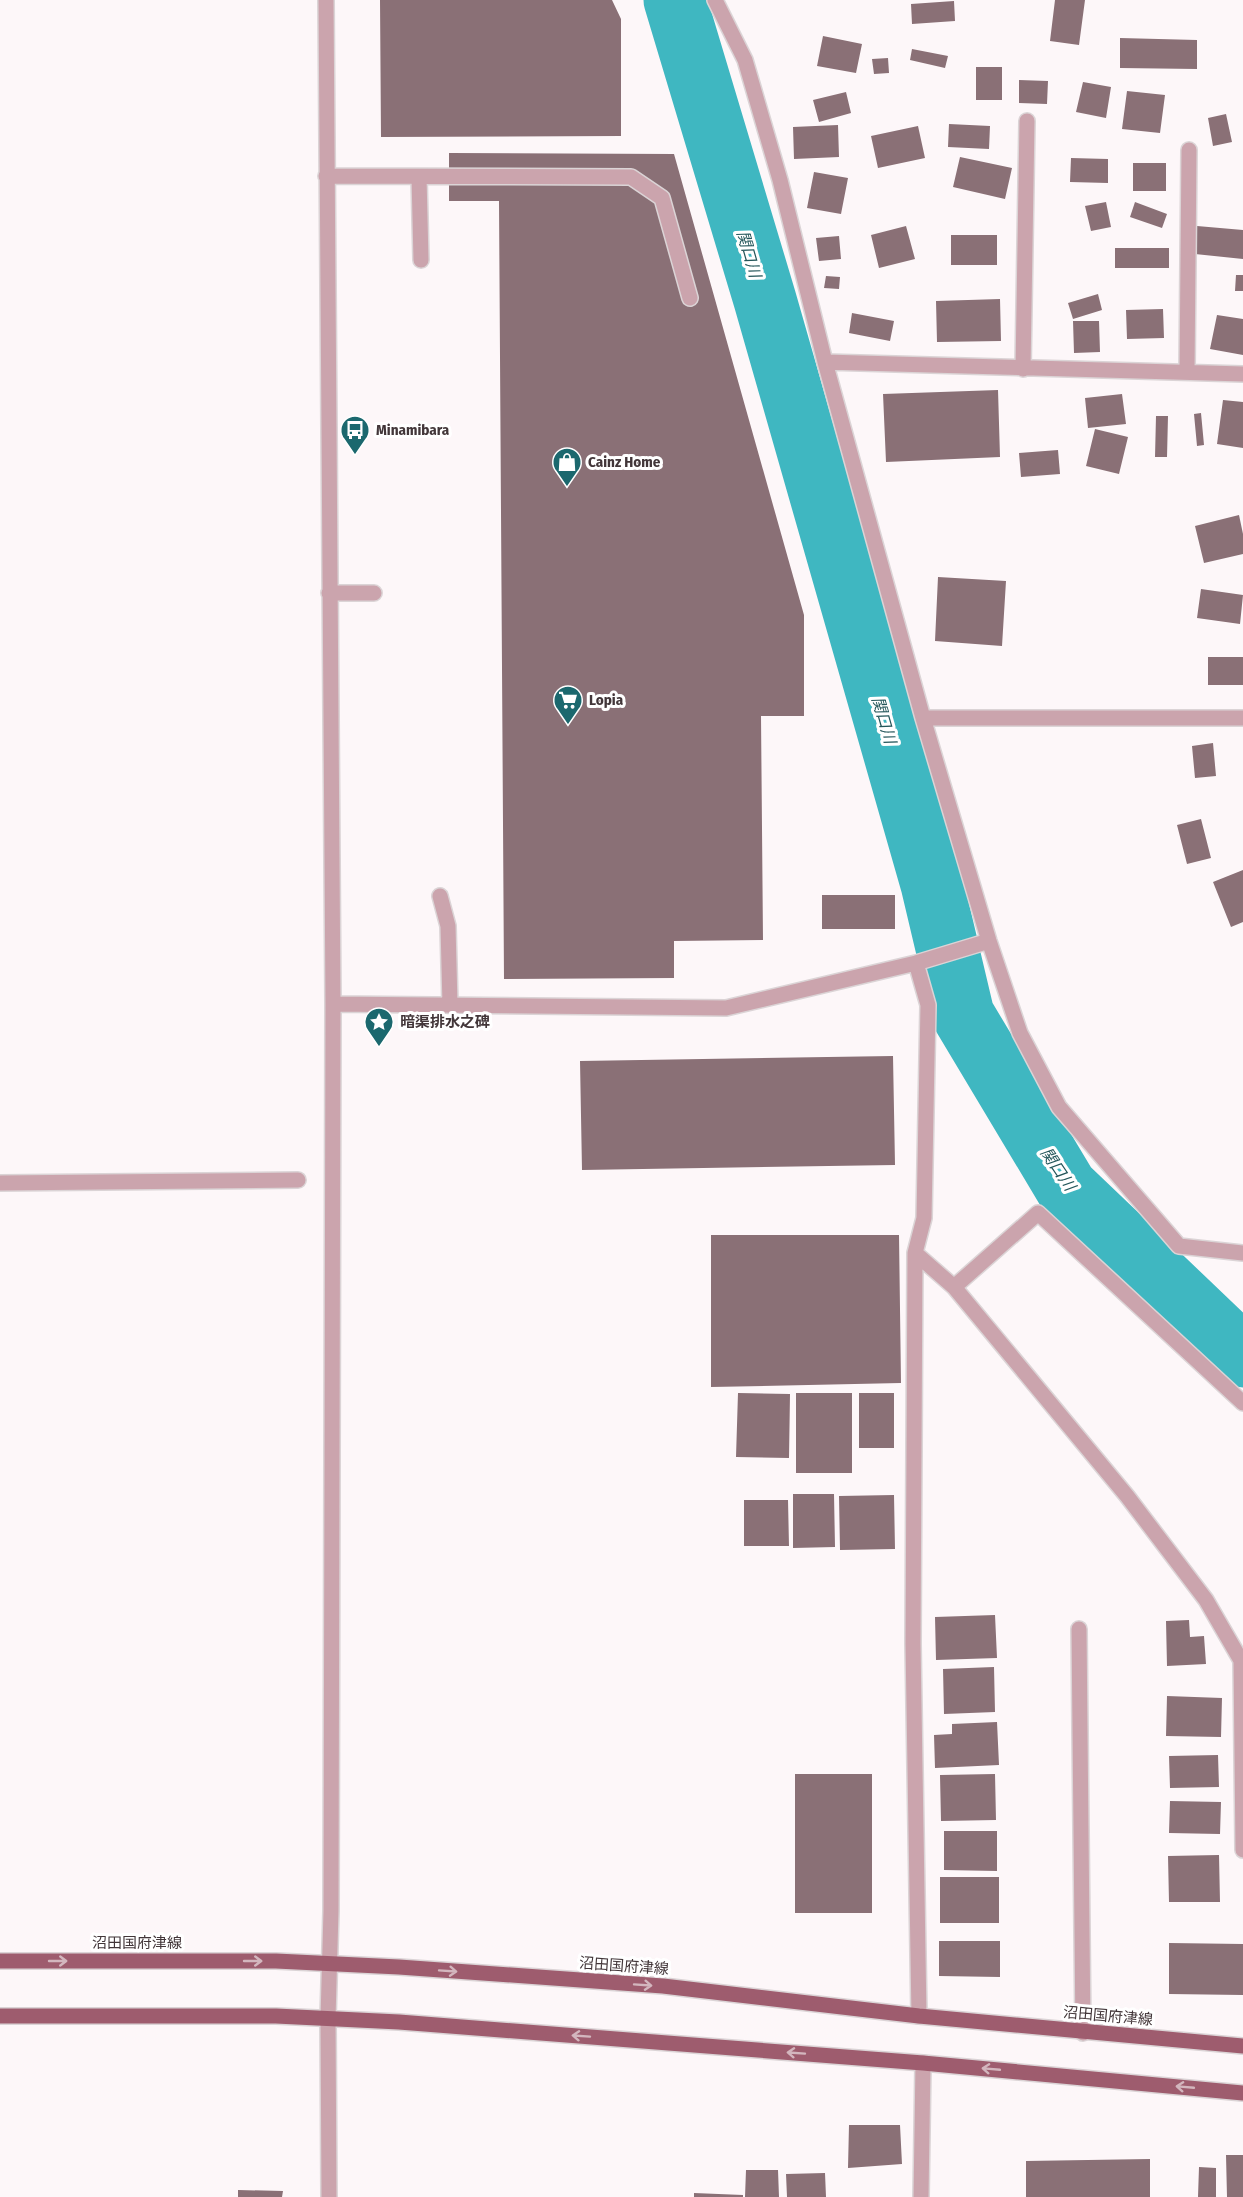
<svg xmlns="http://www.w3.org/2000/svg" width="1243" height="2197" font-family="'Fira Sans Condensed','Noto Sans JP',sans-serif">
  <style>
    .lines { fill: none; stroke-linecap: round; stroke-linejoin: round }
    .river { stroke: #3fb7c1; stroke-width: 63 }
    .building { fill: #8a7076 }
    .minor-casing { stroke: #dbd4d6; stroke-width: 18 }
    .major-casing { stroke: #dbd4d6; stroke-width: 18 }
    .minor { stroke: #cba4ad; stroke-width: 15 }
    .major { stroke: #9e5c6e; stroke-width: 15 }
    .oneway { stroke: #d3b6be }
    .labels { text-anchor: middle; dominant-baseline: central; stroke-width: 6; stroke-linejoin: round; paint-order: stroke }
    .poi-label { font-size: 15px; font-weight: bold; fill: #423639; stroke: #fff; text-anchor: start }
    .street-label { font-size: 15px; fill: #423639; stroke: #fff }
    .water-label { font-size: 16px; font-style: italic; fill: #24565a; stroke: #fff }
  </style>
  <rect width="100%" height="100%" fill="#fdf7f9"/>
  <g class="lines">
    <path class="river" d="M675,0L765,300L932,884L963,1015L1066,1187L1243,1356"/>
  </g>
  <path class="building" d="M380,0H612L621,19V136L381,137Z
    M1055,0H1085L1079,45L1050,41Z
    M954,1L955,21L912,24L911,4Z
    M823,36L862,44L856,73L817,66Z
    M1120,38L1197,40V69L1120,68Z
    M912,49L948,56L945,68L910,60Z
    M888,58L889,73L874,74L872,59Z
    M976,67H1002V100H976Z
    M1019,80L1048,81L1047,104L1019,103Z
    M1083,82L1111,87L1106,118L1076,112Z
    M1127,91L1165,95L1160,133L1122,129Z
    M846,92L851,113L819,122L813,100Z
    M1226,114L1232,142L1213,146L1208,118Z
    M949,124L990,126L989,149L948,147Z
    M838,125L839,157L794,159L793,127Z
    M918,126L925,158L878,168L871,136Z
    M449,153L674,154L804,615V716H761L763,940L674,941V978L504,979L499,201H449Z
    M960,157L1012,168L1005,199L953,187Z
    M1071,158L1108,159V183L1070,182Z
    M1133,163H1166V191H1133Z
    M814,172L848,178L841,214L807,208Z
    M1106,202L1111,227L1091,231L1085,206Z
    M1135,202L1167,214L1162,228L1130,217Z
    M906,226L915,259L879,268L871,235Z
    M1197,226L1243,230V259L1195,254Z
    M951,235H997V265H951Z
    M839,236L841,259L819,261L816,238Z
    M1115,248H1169V268H1115Z
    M1236,275H1243V291H1235Z
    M826,276L840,277L839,289L824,288Z
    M1098,294L1102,310L1073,319L1068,303Z
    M1000,299L1001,341L937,342L936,301Z
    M1163,309L1164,338L1127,339L1126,310Z
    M852,313L894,321L890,341L849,333Z
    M1217,315L1243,319V355L1210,349Z
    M1073,321H1099L1100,352L1074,353Z
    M998,390L1000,457L886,462L883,394Z
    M1122,394L1126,424L1088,428L1085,398Z
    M1223,400L1243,402V448L1217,444Z
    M1201,413L1204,445L1197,446L1194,414Z
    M1156,416H1168L1167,457H1155Z
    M1095,429L1128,437L1119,474L1086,466Z
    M1058,450L1060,474L1021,477L1019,453Z
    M1239,515L1243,534V554L1204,563L1195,526Z
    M938,577L1006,581L1002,646L935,641Z
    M1201,589L1243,595L1240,624L1197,618Z
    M1208,657H1243V685H1208Z
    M1213,743L1216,776L1195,778L1192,746Z
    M1201,819L1211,858L1187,864L1177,825Z
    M1243,870V922L1231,927L1213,882Z
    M822,895H895V929H822Z
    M893,1056L895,1165L582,1170L580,1061Z
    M711,1235H899L901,1383L711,1387Z
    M738,1393L790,1394L789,1458L736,1457Z
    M796,1393H852V1473H796Z
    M859,1393H894V1448H859Z
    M793,1494H834L835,1547L793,1548Z
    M894,1495L895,1549L840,1550L839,1496Z
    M744,1500H788L789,1546H744Z
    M995,1615L997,1658L936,1660L935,1617Z
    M1189,1620L1190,1637L1204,1636L1206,1664L1167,1666L1166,1621Z
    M994,1667L995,1712L944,1714L943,1669Z
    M1167,1696L1222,1698L1221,1737L1166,1736Z
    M997,1722L999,1765L935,1768L934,1735L952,1734V1724Z
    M1218,1755L1219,1787L1170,1788L1169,1756Z
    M795,1774H872V1913H795Z
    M995,1774L996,1820L941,1821L940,1775Z
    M1170,1801L1221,1802L1220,1834L1169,1833Z
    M944,1831H997V1871L944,1870Z
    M1219,1855L1220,1902H1169L1168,1856Z
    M940,1877H999V1923H940Z
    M939,1941H1000V1977L939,1976Z
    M1169,1943L1243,1944V1995L1169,1994Z
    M849,2125H900L902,2164L848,2168Z
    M1226,2155H1243V2197H1227Z
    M1150,2159V2197H1026V2161Z
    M1199,2167L1216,2168V2197H1198Z
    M746,2170H778L779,2197H745Z
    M825,2173L826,2197H787L786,2174Z
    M238,2190L283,2191L282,2197H238Z
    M694,2193L743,2195V2197H694Z"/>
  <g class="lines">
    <g class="minor-casing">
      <path id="minor" d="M326,0L333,1004L331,1911L328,2018L329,2197
        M715,0L745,60L780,180L825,362L923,718H1243
        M326,176L631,177L662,198L690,298
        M419,177L421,260
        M825,362L1243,374
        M1023,369L1027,121
        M1187,372L1189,150
        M329,593H374
        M923,718L989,941L1020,1033L1059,1107L1179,1246L1243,1253
        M440,896L448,926L450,1005
        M916,963L928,1005L924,1218L915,1253L913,1644L919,2016
        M333,1004L726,1008L916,963L989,941
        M0,1183L298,1180
        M915,1253L954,1287L1127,1496L1206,1600L1243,1664
        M954,1287L1038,1213L1243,1403
        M1079,1629L1083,2033
        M1241,1661L1243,1850
        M921,2197L923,2063"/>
    </g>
    <g class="major-casing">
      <path id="major" d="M0,1961H276L399,1967L663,1986L919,2016L1243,2046
        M0,2016H276L399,2022L923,2063L1243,2093"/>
    </g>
    <use href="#minor" class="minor"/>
    <use href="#major" class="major"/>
  </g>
  <defs><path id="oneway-shaft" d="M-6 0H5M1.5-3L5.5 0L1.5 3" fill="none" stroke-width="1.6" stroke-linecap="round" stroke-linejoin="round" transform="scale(1.5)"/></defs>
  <g class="oneway">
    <use href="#oneway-shaft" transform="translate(58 1961)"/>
    <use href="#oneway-shaft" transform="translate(253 1961)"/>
    <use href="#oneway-shaft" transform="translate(448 1971) rotate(4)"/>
    <use href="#oneway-shaft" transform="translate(643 1985) rotate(4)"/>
    <use href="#oneway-shaft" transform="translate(581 2036) rotate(-176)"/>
    <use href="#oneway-shaft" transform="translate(796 2053) rotate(-176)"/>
    <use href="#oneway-shaft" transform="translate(991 2069) rotate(-175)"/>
    <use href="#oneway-shaft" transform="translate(1185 2087) rotate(-175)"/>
  </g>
  <defs>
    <g id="bus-pin" transform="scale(1.5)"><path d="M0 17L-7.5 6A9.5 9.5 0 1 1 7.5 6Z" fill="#1b686e" stroke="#fff"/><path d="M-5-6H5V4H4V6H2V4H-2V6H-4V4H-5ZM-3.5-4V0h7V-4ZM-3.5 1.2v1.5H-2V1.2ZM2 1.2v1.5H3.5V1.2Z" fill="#fff"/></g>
    <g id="shop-pin" transform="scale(1.5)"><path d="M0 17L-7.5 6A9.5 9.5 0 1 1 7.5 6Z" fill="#1b686e" stroke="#fff"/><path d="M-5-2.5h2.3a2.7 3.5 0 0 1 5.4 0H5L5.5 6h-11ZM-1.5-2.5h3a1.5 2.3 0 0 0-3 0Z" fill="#fff"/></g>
    <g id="supermarket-pin" transform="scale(1.5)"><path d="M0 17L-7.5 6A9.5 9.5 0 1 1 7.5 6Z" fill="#1b686e" stroke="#fff"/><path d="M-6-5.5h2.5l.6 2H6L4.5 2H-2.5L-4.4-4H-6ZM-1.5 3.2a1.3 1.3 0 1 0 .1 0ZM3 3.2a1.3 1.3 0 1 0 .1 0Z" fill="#fff"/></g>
    <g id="sight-pin" transform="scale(1.5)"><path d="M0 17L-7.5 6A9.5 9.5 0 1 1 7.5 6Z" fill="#1b686e" stroke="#fff"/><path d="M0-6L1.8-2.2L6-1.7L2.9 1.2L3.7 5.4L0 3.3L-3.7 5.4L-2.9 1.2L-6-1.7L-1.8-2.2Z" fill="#fff"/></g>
  </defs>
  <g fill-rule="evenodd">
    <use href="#bus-pin" x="355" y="430"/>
    <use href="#shop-pin" x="567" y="462"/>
    <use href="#supermarket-pin" x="568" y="700"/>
    <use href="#sight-pin" x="379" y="1022"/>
  </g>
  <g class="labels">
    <g class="poi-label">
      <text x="376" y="430">Minamibara</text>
      <text x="588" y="462">Cainz Home</text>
      <text x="589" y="700">Lopia</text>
      <text x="400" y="1022">暗渠排水之碑</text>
    </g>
    <g class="street-label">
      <text x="137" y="1943">沼田国府津線</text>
      <text transform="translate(624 1966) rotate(4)">沼田国府津線</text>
      <text transform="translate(1108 2016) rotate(5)">沼田国府津線</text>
    </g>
    <g class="water-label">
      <text transform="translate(749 254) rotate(74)">関口川</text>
      <text transform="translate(884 720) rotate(74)">関口川</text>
      <text transform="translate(1058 1169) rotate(56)">関口川</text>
    </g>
  </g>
</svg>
